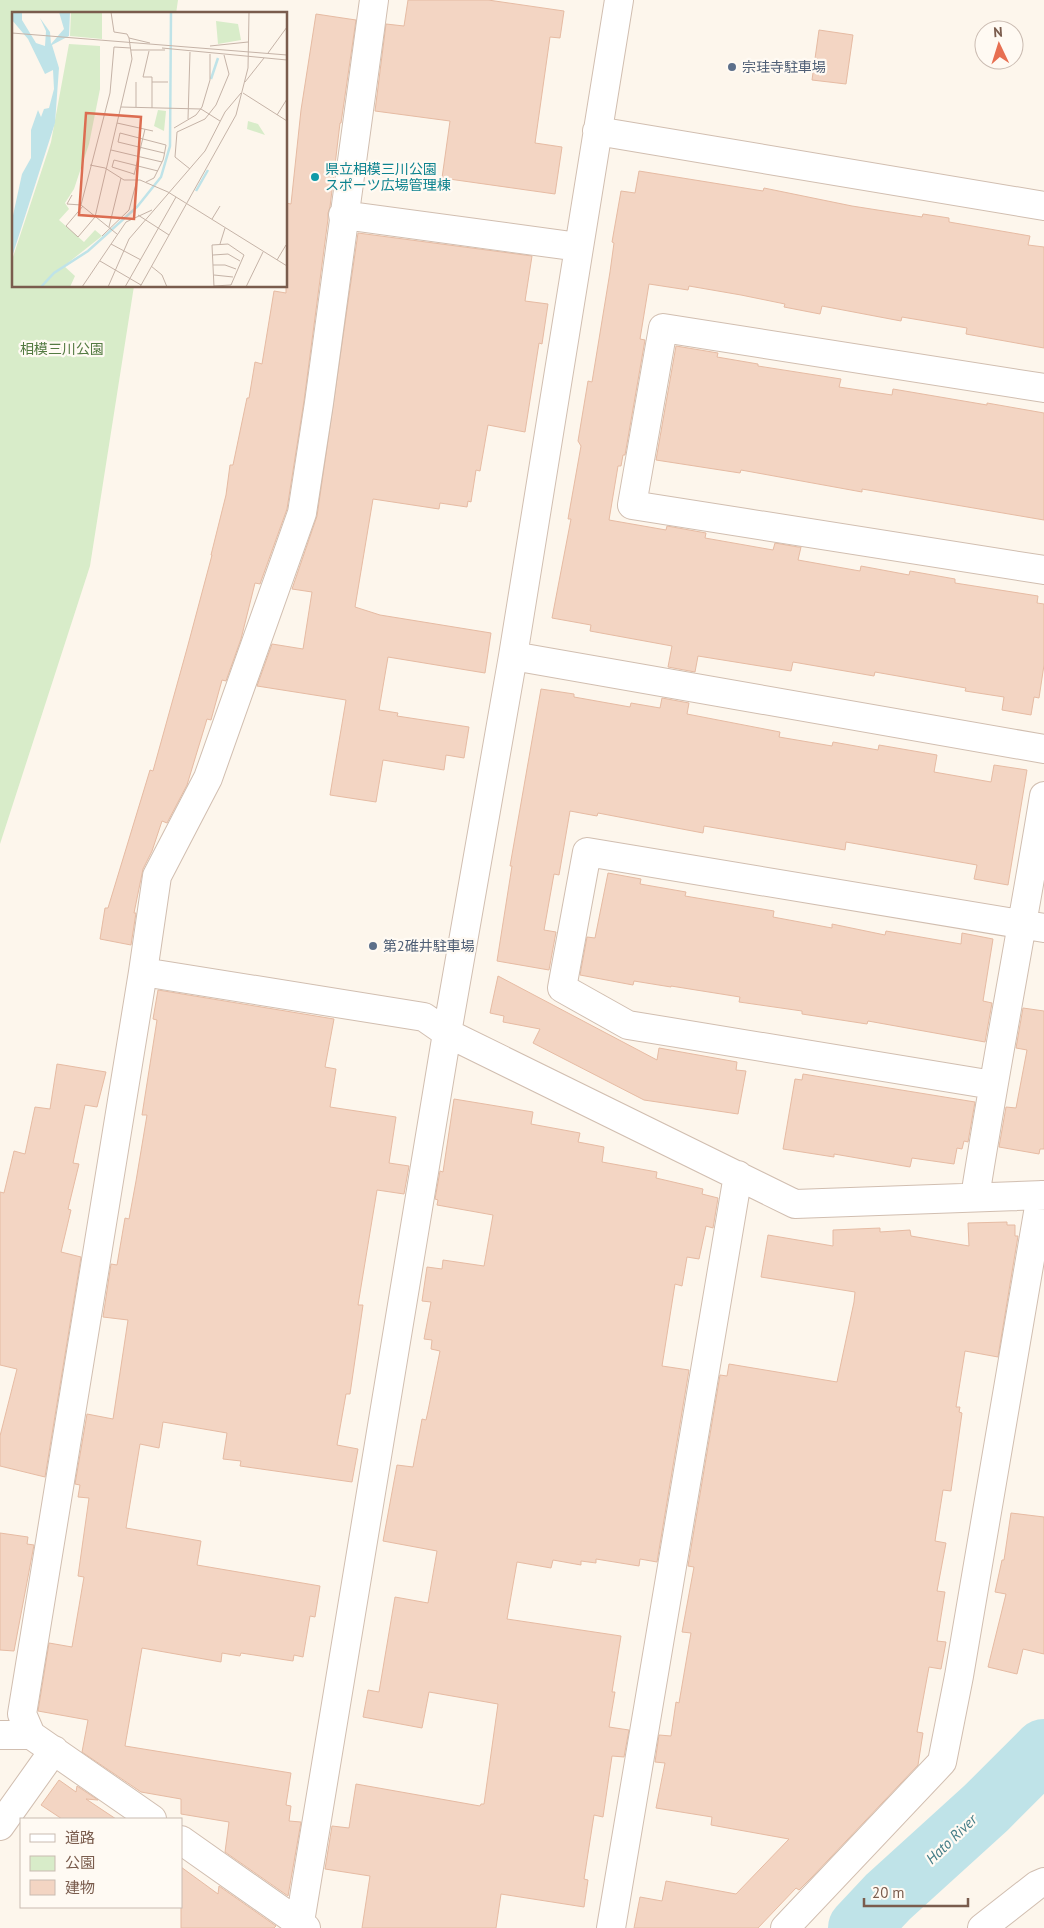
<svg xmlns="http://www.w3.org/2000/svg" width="1044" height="1928" font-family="'PT Sans','Noto Sans JP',sans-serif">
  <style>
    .green { fill: #d8ecc9 }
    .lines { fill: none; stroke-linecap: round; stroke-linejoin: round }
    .river { stroke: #bfe3e8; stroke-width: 62 }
    .building { fill: #f3d5c3; stroke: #e6bba3 }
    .street-casing { stroke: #d1beb0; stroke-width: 30 }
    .street { stroke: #fff; stroke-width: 28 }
    .service-dot { fill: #5c6f8a; stroke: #fffaf3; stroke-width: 2 }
    .culture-dot { fill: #0f9aa8; stroke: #fffaf3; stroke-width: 2 }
    .labels { text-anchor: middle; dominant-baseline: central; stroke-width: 4.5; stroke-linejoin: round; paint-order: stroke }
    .service-label { font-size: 14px; fill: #4e5e75; stroke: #fffaf3; text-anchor: start }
    .culture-label { font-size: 14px; fill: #0d838f; stroke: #fffaf3; text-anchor: start }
    .park-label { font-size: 14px; fill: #537a41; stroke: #fffaf3 }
    .water-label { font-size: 15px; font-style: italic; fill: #437c86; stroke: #fffaf3 }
    .inset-river { fill: none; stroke: #bfe3e8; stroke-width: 2.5 }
    .inset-road { fill: none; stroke: #c5b3a7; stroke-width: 1 }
    .view { fill: #dc6d51; fill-opacity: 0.15; stroke: #dc6d51; stroke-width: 2.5 }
    .inset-edge { fill: none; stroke: #7a5c4d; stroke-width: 2.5 }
  </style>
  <rect width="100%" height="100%" fill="#fdf6ec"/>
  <path class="green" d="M0,0H178L176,14H14V286H134L90,566L0,844Z"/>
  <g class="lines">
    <path class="river" d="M859,1928L888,1897L986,1808L1044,1750"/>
  </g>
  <path class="building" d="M408,0H488L564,11L560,38L550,37L535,143L562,147L555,194L442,178L450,121L375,111L386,24L404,26Z
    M316,14L356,20L341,123H340L330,207L328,213V219L304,401L287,509L260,584L255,583L241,639L226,681L222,680L211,720L207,719L187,785L167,823L162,821L152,851L143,869L134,913H136L131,945L100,939L105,908H108L150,770L153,771L188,645L212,555H211L226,495L230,465H233L247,398H249L255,362L262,364L274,291L286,293V203L291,204L301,110Z
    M819,30L853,35L846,84L812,80Z
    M639,171L763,191L764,188L852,206L922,217L923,214L949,218V222L1030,236L1028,245L1044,247V348L966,334L967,328L902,317L901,321L822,306L820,314L784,307L785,304L741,295L689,286L688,290L649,284L640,339L645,340L625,455H623L621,466H618L609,520L666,530L667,526L706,533L705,538L773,550L775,543L798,547H801L798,560L860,571L861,566L909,575L910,571L955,579V583L1038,596L1037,603L1044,604V665L1039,698L1034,697L1031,715L1002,710L1004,697L965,691L966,688L875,672L874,676L793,662L791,671L698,656L695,672L668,667L672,646L590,631L591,625L552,618L571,519H568L581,446L578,441L588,381L592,382L610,272L614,243L612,242L621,191L635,193Z
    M358,233L532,256L525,301L548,304L542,344L539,343L525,432L488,425L480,471L476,470L471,502L468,501L467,507L440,503L439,509L373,499L355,607L380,615L491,633L485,673L388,657L379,710L398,713L397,716L469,727L464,758L446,755L444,770L383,760L376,802L330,795L346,700L257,686L272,644L303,649L312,592L292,589L317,516Z
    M676,346L718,353L717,357L758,364V366L841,379L839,387L892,395L893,389L987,405V403L1044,413V520L862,489V492L741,470L740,473L656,460Z
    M541,689L574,694V697L630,707L631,703L660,708L662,698L689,703L687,714L780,732L779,737L832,746L833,742L878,750L879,745L937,755L934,772L991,782L994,765L1027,770L1008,885L974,879L977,865L846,842L845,850L704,826L703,833L598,813L597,816L570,811L559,875L554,874L544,930L556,932L549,970L497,961L512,866H510Z
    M608,873L641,879L640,884L686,892L685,896L774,911L773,917L832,928V924L885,935L886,931L961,944L962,933L993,939L983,1001L992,1003L985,1042L868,1021L867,1024L802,1014V1011L739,1002L740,997L671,986V987L634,981L633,985L580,975L587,937L595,938Z
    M498,976L657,1060L659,1048L737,1062L736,1070L746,1071L738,1114L644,1100L533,1043L540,1029L503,1022L504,1016L490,1013Z
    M158,990L334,1019L325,1067L336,1069L330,1107L396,1117L389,1163L409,1166L404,1194L377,1190L358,1305H363L350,1394H346L337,1445L358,1449L352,1482L240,1466L241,1461L223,1459L227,1433L163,1422L159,1448L140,1444L126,1528L201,1541L197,1565L320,1586L315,1617L310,1616L303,1657L294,1655L293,1661L241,1653L240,1656L222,1653L221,1662L142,1648L125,1746L291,1773L286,1805L291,1806L289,1821L301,1822L288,1896L225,1852L229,1822L181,1814V1799L141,1792L82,1752L88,1720L38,1711L49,1643L72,1647L84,1577L78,1576L89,1498L78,1497L80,1485L75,1484L87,1414L113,1419L128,1320L103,1317L111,1264L117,1265L125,1218L129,1219L136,1181L147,1115H142L157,1020L153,1019Z
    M1023,1008L1044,1011V1149H1040L1039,1154L999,1147L1006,1107L1016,1108L1027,1050L1016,1048Z
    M57,1064L106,1072L97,1107L85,1105L73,1163L79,1164L68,1209L71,1210L61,1252L81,1257L45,1477L0,1466V1436L17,1369L0,1365V1192L4,1193L14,1151L25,1154L35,1107L50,1109Z
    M803,1074L975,1102L968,1142L964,1141L962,1149L957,1148L954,1164L912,1158L910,1167L834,1154V1157L783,1149L795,1079L802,1080Z
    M454,1099L533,1112L531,1124L580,1133L578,1142L604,1147L602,1162L657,1172L656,1178L703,1189L702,1194L718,1198L713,1228L706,1226L699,1259L687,1257L682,1286L675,1284L662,1366L689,1370L657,1562L640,1559L639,1566L596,1559V1563L581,1561V1565L553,1560L551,1568L517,1562L507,1619L621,1636L612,1692H615L609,1727L629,1730L624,1757L612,1756L603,1817L594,1815L584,1879L588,1880L584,1907L501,1894L496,1928H362L370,1876L325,1869L332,1826L349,1828L356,1784L480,1806L481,1804H484L498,1704L429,1692L422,1728L363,1717L368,1690L379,1692L395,1597L428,1603L437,1551L383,1541L397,1465L413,1467L422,1419L426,1420L428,1411L440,1351L431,1349L432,1340L424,1339L431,1302L422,1301L427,1267L442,1269L443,1260L484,1266L493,1215L437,1205L438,1200L435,1199L440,1171L443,1172Z
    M1007,1222V1225H1015V1236H1018L998,1357L965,1351L956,1407H960L959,1412L962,1413L951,1491L943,1490L935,1541L946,1543L937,1591L945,1592L937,1641L946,1642L941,1669L929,1667L917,1732L923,1733L918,1765L812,1877L799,1890L796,1888L758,1928H634L640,1897L662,1901L666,1881L736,1894L789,1839L711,1825L712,1817L656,1808L665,1763L655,1762L659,1735L671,1736L676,1702L679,1703L691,1633L682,1632L694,1567L688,1566L720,1375L727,1376L729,1364L837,1382L854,1302L855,1292L761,1277L768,1235L833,1246V1230L880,1228V1232L910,1230L911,1236L969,1246L968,1223Z
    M1011,1513L1044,1517V1654L1023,1649L1017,1674L988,1667L1006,1594L995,1592L1002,1560H1004Z
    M0,1533L28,1537L27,1544L34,1545L14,1651L0,1650Z
    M59,1780L76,1792L77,1786L98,1800L86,1799L116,1819H62L41,1805Z
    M181,1867L218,1894L219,1886L276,1926L274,1928H181Z"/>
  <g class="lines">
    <g class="street-casing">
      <path id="street" d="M597,131L1044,206
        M343,215L579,247
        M1044,388L663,328L632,505L1044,570
        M513,656L1044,749
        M143,972L424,1017L447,1033L795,1204L1044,1195
        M993,1085L628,1025L562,988L587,852L1044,928
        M975,1197C996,1063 1022,930 1044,796
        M0,1735H31
        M152,1819L31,1735L22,1714L143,972L157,876L208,778L302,513L319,403L374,0
        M0,1826L54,1750
        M181,1840L306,1928
        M299,1928L447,1033L513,656L619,0
        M611,1928L738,1175
        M785,1928L942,1762L959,1676L1041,1195
        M982,1928L1037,1885L1044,1882"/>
    </g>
    <use href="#street" class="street"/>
  </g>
  <g class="service-dot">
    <circle cx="732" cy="67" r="5"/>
    <circle cx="373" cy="946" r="5"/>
  </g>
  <circle class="culture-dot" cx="315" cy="177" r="5"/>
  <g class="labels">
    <g class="service-label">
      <text x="742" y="67">宗珪寺駐車場</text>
      <text x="383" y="946">第2碓井駐車場</text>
    </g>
    <g class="culture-label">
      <text x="325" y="169">県立相模三川公園<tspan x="325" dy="16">スポーツ広場管理棟</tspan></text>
    </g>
    <g class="park-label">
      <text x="62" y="349">相模三川公園</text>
    </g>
    <g class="water-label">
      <text transform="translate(951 1839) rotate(-44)">Hato River</text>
    </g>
  </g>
  <g transform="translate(12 12)">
    <rect width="275" height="275" fill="#fdf6ec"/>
    <path d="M59,0H90V27L58,24ZM204,9L226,12L229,28L206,32ZM57,32L88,34V77L77,132L62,177L53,191L57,197L47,208L72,230L83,218L90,224L52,254L63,264L58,275H0V248L39,130ZM146,98L154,99L152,119L142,114ZM236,109L246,112L253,123L235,117Z" fill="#d8ecc9"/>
    <path d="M0,0H10V8L24,31L33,34L34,19L28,6L38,20L39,32L52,17L47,0H58L57,24L40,33L47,56L43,111L0,245V208L10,162L19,146V118L26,98L29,105L32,97L37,96L42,77L41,58L33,62L16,27L0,8Z" fill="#bfe3e8"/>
    <path class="inset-river" d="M199,67L206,46M184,179L196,158M29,275L42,261L76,239L125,195L149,165L158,134L159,0"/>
    <path class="inset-road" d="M99,0L102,20L115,22L117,26L138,31M0,21L275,43M198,34L236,30M150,36L275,48M119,38H153M137,39L131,65H140V96M256,41L275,15M140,70H156M233,70L252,46M231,81L275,109M109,95L189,97L208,109M124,95V70M265,103L275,87M176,107L178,40M105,111L141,119M162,116L184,103L190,95L198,68V42M99,138L150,150M78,153L93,156L112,168H128L156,180L275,254M178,157L163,145L165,120L193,107L204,93L217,62L212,43M122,162L100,155L102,148L146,159M122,163L133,117M134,170L142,166L151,148L152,144L154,133L108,121L106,130L152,141M60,183L55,192L69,193L105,222M69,193L98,81L102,35L119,36M71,194L54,214L66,225L83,205L120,47L117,26M126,203L157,223M200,207L208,194M97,215L109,166M90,224L117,198L125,168M99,232L129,248M208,232L213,216M201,243L216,242L228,249M265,248L274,233M88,249L129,273M201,253H213L224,257M139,254L150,263L155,275M202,263L221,265M202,274L219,273L232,243L216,232L200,233L202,275M70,275L114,210L140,198M96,275L117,227L193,139L213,100L229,81M113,275L164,185M128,275L224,103L236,56L237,0M234,275L251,240"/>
    <path class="view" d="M74,101L129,105L122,207L67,203Z"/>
    <rect width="275" height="275" class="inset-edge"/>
  </g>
  <rect x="20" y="1818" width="162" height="90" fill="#fffaf3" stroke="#cabbb1"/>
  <rect x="30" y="1834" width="25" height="8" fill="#ffffff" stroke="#cabbb1"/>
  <text x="65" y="1843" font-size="15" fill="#7a5c4d">道路</text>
  <rect x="30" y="1856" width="25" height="15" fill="#d8ecc9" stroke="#cabbb1"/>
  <text x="65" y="1868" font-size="15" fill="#7a5c4d">公園</text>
  <rect x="30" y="1880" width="25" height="15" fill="#f3d5c3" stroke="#cabbb1"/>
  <text x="65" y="1893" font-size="15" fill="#7a5c4d">建物</text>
  <g transform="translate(999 45) rotate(356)"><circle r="24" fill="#fffaf3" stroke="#cabbb1"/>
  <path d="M0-4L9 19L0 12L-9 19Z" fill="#e76f51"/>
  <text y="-8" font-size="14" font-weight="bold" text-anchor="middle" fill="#7a5c4d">N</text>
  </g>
  <path d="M864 1898v8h104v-8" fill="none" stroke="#7a5c4d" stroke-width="2.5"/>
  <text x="872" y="1898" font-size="15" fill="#7a5c4d" stroke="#fffaf3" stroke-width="4" paint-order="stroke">20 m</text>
</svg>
